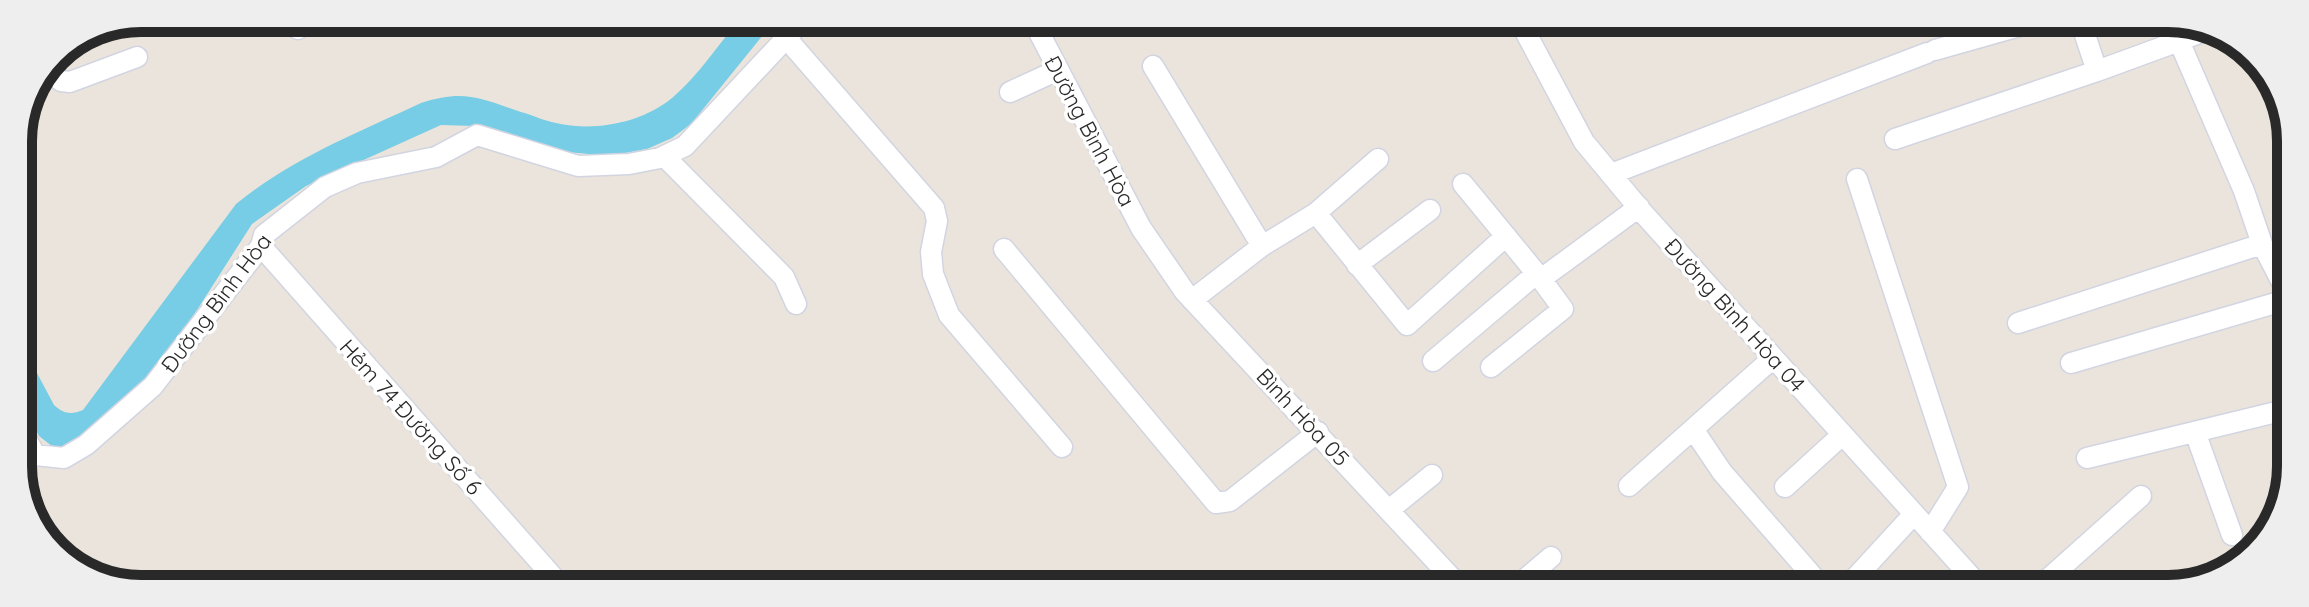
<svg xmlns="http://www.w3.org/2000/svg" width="2309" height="607" font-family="Quicksand,sans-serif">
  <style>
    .water { fill: #76cde5 }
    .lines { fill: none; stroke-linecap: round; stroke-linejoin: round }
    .minor-casing { stroke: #d2d5e1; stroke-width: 23 }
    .minor { stroke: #fff; stroke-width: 20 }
    .labels { text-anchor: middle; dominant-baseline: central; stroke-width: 7; stroke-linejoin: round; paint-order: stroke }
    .street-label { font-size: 22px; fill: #292929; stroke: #fff }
    .rim { fill: none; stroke: #292929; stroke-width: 10 }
  </style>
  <rect width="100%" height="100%" fill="#eae4dc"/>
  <path class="water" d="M740,19H776L691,124L672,138L647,149L619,154H589L556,151L475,126L441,125L306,186L252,224L190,321L145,379L80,444L57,450L39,436L20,399V341L54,405C64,414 71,415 83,410L236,204C291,159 357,133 421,103C464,89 480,98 521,112C533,115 544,121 556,123C594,132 642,123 672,98C698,76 718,45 740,19Z"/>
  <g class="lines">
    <g class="minor-casing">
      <path id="minor" d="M1032,19L1141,228L1185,292L1461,588
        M1519,20L1584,142L1643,213L1982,589
        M1703,20L1704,21
        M2080,20L2097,71L2179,41L2170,20
        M982,21L986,19
        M298,29L299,18
        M2209,29L2179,41L2244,191L2262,244L2289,296
        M787,39L934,208L937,221L931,252L933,274L949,315L1062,447
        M1935,50L2041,20
        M1153,66L1262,246
        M47,70L61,81L70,82L137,57
        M1010,92L1058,70
        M1895,139L2097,71
        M664,156L784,277L796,304
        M1611,174L1927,53
        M1857,179L1958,487L1930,532
        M1463,184L1541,279L1639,207
        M1316,213L1407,325L1506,236
        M261,246L562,587
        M1004,249L1216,503L1230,501L1318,432
        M1357,265L1430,210
        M1192,300L1262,246L1316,213L1378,159
        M2018,323L2262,244
        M1433,361L1537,273
        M2071,363L2289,299
        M1491,367L1563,309L1541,279
        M20,427L35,455L64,458L86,445L153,386L261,246L264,235L325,187L357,173L436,157L477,135L578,166L629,164L660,158L685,146L804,19
        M1693,429L1722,472L1823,588
        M2195,432L2232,535
        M2087,458L2289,409
        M1629,486L1773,358
        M1785,487L1842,435
        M1389,510L1432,475
        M1515,588L1551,557
        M1846,588L1914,514
        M2037,589L2141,496"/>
    </g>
    <use href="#minor" class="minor"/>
  </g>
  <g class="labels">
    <g class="street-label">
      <text transform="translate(1090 131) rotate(62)">Đường Bình Hòa</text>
      <text transform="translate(216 303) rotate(-53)">Đường Bình Hòa</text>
      <text transform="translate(1735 315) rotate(48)">Đường Bình Hòa 04</text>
      <text transform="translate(411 417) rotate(48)">Hẻm 74 Đường Số 6</text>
      <text transform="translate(1303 417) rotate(47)">Bình Hòa 05</text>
    </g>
  </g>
  <path d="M0 0H2309V607H0ZM141 32H2168A109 109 0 0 1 2277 141V466A109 109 0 0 1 2168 575H141A109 109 0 0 1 32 466V141A109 109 0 0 1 141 32Z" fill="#eee" fill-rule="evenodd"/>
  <path class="rim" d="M141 32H2168A109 109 0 0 1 2277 141V466A109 109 0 0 1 2168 575H141A109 109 0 0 1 32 466V141A109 109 0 0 1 141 32Z"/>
</svg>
